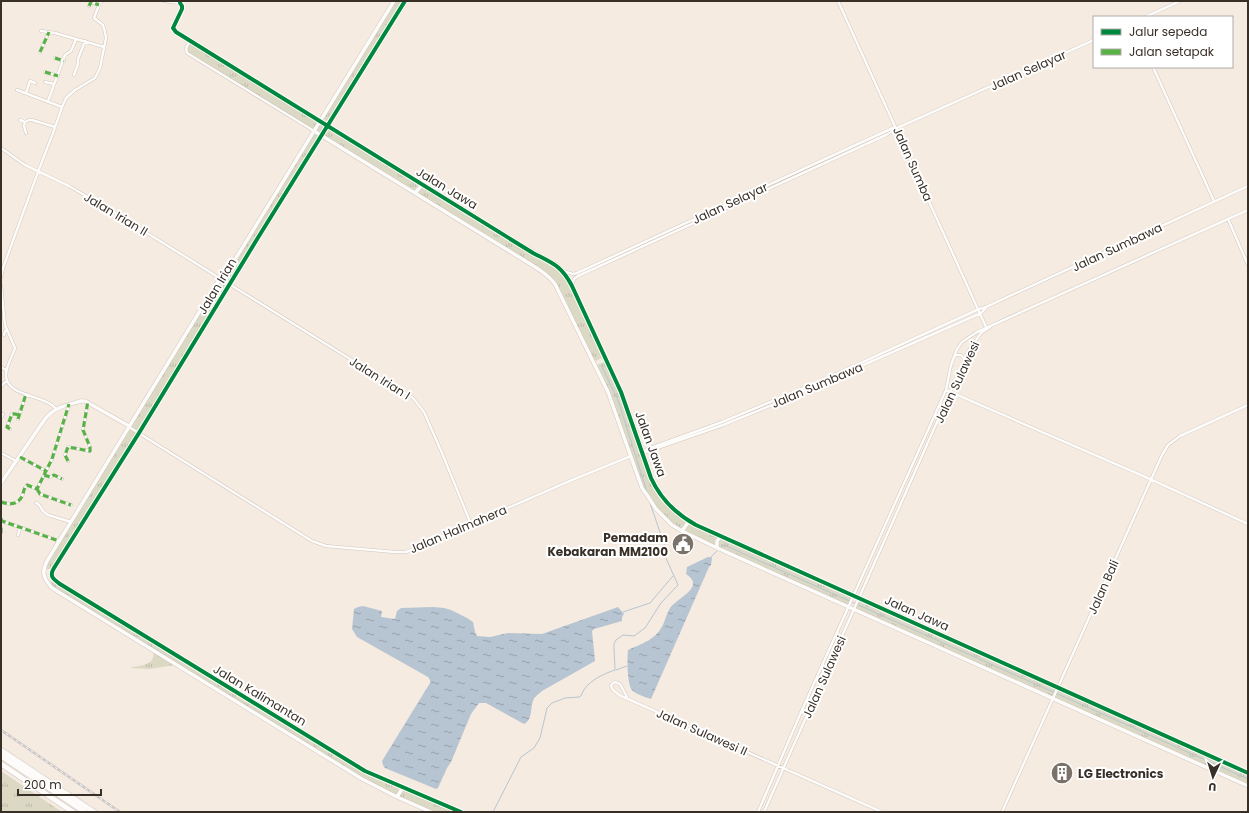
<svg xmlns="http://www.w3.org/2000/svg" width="1249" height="813" font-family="Poppins,sans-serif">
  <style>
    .grass { fill: url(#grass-tufts) }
    .water { fill: url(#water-ripples) }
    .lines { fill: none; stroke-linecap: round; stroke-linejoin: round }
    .stream { stroke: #b7c5d2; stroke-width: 1 }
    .minor-casing { stroke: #d0c7bf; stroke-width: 3.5 }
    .tertiary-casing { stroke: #d0c7bf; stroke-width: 4.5 }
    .motorway-casing { stroke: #d0c7bf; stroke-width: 6 }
    .minor { stroke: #fefcfa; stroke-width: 2.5 }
    .tertiary { stroke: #fefcfa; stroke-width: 3.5 }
    .motorway { stroke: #fefcfa; stroke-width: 5 }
    .rail-casing { stroke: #cac6c4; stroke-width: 2.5 }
    .rail { stroke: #fff; stroke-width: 1; stroke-dasharray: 3; stroke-linecap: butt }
    .quiet { stroke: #56b245; stroke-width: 3; stroke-dasharray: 6 3; stroke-linecap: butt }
    .cycleway-casing { stroke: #fff; stroke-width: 6 }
    .cycleway { stroke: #00873e; stroke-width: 4 }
    .labels { text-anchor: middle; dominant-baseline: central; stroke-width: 4; stroke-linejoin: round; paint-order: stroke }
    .street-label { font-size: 12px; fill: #382f27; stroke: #fff }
    .poi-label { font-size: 12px; font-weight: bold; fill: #382f27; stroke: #fff; text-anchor: end }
  </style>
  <defs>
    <pattern id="grass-tufts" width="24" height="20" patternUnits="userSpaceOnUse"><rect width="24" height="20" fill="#dbd9c4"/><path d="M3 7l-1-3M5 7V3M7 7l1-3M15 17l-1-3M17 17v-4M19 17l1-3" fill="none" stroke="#bdbba8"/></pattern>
    <pattern id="water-ripples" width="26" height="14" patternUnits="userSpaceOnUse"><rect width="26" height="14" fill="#b7c5d2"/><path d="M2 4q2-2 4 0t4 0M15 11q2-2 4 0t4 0" fill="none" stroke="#96a0aa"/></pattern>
  </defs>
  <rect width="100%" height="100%" fill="#f5ebe1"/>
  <path class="grass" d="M394,1H405L328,126L552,263L566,275L604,357L593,362L552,279L321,135L52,569H47L46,567L47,561L220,278L231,266L314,131L187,53L186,50L190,41L320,121Z
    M606,361L627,409L651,478L664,499L689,521L854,596L849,607L682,531L664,518L642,488L608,392L595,366Z
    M53,580L365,771L461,812H431L362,779L175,665L150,669L130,668C141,665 156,666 153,651L52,588L50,584L51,581Z
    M859,598L1248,773V786L854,610Z
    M1,771L62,812H1Z"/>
  <path class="water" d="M708,557H711L712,558L711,565L709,567L651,699C646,697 638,695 633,691C627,687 627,658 628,650C643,643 654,641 663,625C665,620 667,613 670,608C678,597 706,587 686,574L687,567Z
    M363,606L382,611L381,617L395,619L397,611L401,608L434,607L444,608L451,610L467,618L473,622L475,632L477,636L490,637L508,633L542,634L618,607L624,614L622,617V621L594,629L592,631L595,661L542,691C540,693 537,695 535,697C529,706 534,719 524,724L486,703H479L471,714L451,762L447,768L438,788L436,789L385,768L383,765L382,761L430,683V680L428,677L357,637L352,629L354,609L358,607Z"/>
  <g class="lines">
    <path class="stream" d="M601,365L618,400L647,492
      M721,546L724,545L1248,779
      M711,557L717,551
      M623,612L650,603L673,576
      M616,670L627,666
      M493,812L521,757L534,748L540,738L547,708L552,703L565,698L579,697L581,696C585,682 603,674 615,670L614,649V644L616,640L623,635L634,636L645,628L661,603L678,585L665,556V547L650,503"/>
    <g class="minor-casing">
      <path id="minor" d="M164,1L180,3
        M180,1V3L182,6V9L173,28L176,32L320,121
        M838,1L986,327
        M89,6L91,2L99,5
        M1145,17L1180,1
        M41,31L55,33L104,47
        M190,41L186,48L187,53L314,131
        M40,52L49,32
        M55,58L64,61
        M1153,67L1214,201
        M45,72L58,76
        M74,75L78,64V59L85,41
        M45,82L54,84
        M17,90L62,107
        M26,93L30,81L35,83
        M48,101L65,55L71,51L76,39
        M20,120L25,122L29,120H32L55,127
        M25,122L24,126L26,133
        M897,128L1094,40
        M1,148L25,165L69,186L118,215L413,398L424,412L442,453L471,524
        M1228,219L1248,210
        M563,271L573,274L577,273L849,148L893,128H897L893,131L886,135L578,276L574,279L572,286
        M1,277L3,268L38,172L53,133L62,107L66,98L75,90L95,78L100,68L106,38L105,32L103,25L94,18L99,5L102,1
        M1,285L5,325L15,348L14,351C11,358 6,367 6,375C6,397 44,394 56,409
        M4,335L5,331L7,330
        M954,356L957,355H961L965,360
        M1,367L6,370
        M1,387L3,384L7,381
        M946,390L1150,479L1248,524
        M1,418L3,414
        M18,419L26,394
        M129,427L312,541L326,546L395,552H406L411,550L572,480L631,456
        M10,429L7,427L12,414H15L19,415
        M642,451L722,422L780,398L832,376L979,309L986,307L1248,186
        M643,453L723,425L782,401L981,313L986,308
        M1,454H3L16,461
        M20,457L46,471
        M68,461L65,455L68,447L90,451V447L83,430L88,402
        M44,475L50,477L54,475L62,479
        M37,489L40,494L71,505
        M1,502C10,505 19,505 23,494C24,490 24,488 27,485L37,489L52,459L69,405
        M36,503C39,504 41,507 42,510L48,515L71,522
        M1,519L2,521L59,541
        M1,528V533
        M18,535L20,528
        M627,697L620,684C616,682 613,681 611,686L613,690L619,695L882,812
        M758,812L802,710L946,390L951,365L957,349L962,342L977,332L1228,219L1248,265
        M764,812L969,350L981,333L990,327
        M1002,812L1162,455L1168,445L1180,436L1248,405"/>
    </g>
    <g class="tertiary-casing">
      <path id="tertiary" d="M394,1L231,266L220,278L47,561C41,573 44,579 52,588L362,779L397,797L431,812
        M405,1L259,236L139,433L54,568C49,576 53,579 60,584L365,771L461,812
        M320,121L521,245L558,266L566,275L572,286L621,392L651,478C661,500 676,514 696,525L1248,773
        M314,131L514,254C528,263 545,271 555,284L608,392L642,488L647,495L656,509L672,525L682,531L715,547L1248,786
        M415,193L422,185
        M1,483L45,419C54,407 68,405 81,401H85L129,426
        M682,531L689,521
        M717,548V541L721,536
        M397,797L403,787"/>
    </g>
    <g class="motorway-casing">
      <path id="motorway" d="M1,750L94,812
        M1,756L85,812
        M1,764L73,812"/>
    </g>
    <use href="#minor" class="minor"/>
    <use href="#tertiary" class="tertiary"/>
    <use href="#motorway" class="motorway"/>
    <g class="rail-casing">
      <path id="rail" d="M1,730L120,812"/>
    </g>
    <use href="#rail" class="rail"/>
    <path class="quiet" d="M89,6L91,2L99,5
      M40,52L49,32
      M55,58L64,61
      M45,72L58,76
      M18,419L26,394
      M10,429L7,427L12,414H15L19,415
      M20,457L46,471
      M68,461L65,455L68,447L90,451V447L83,430L88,401
      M44,475L50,477L54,475L62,479
      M37,489L40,494L71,505
      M1,502C10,505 19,505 23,494C24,490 24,488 27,485L37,489L52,459L69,404
      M1,519L2,521L59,541
      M1,528V533"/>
    <g class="cycleway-casing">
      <path id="cycleway" d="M180,1V3L182,6V9L173,28L176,32L533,253C552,263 561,265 572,286L621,392L651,478C661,500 676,514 696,525L1248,773
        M405,1L259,236L139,433L54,568C49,576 53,579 60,584L365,771L461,812"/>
    </g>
    <use href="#cycleway" class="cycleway"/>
  </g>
  <defs>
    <g id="civic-disc" transform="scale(1.15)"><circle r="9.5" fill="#7a7168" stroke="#fff"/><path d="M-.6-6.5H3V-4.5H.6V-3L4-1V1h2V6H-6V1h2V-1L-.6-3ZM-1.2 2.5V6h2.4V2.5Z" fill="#fff"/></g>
    <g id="building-disc" transform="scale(1.15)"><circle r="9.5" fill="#7a7168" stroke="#fff"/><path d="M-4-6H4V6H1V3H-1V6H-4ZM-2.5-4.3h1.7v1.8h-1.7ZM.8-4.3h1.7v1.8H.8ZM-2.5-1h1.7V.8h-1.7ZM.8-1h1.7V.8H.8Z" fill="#fff"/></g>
  </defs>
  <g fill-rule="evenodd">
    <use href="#civic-disc" x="683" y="544"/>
    <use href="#building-disc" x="1062" y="773"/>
  </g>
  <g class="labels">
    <g class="street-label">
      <text transform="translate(1028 70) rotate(-24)">Jalan Selayar</text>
      <text transform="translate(913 164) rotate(66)">Jalan Sumba</text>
      <text transform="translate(447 188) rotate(31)">Jalan Jawa</text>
      <text transform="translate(730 203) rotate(-25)">Jalan Selayar</text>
      <text transform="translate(116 214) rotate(31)">Jalan Irian II</text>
      <text transform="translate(1117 247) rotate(-25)">Jalan Sumbawa</text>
      <text transform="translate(217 286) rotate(-59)">Jalan Irian</text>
      <text transform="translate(380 378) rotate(32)">Jalan Irian I</text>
      <text transform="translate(957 382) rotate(-65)">Jalan Sulawesi</text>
      <text transform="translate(817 385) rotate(-23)">Jalan Sumbawa</text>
      <text transform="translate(651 444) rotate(70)">Jalan Jawa</text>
      <text transform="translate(458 529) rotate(-23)">Jalan Halmahera</text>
      <text transform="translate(1103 587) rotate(-66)">Jalan Bali</text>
      <text transform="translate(917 613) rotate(24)">Jalan Jawa</text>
      <text transform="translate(824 677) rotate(-66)">Jalan Sulawesi</text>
      <text transform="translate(260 695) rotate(31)">Jalan Kalimantan</text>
      <text transform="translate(702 732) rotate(24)">Jalan Sulawesi II</text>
    </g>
    <g class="poi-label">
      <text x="668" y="537">Pemadam<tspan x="668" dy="14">Kebakaran MM2100</tspan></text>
      <text x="1078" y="773" text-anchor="start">LG Electronics</text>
    </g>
  </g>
  <rect width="1249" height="813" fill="none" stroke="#382f27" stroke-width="4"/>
  <rect x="1093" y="16" width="140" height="52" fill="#ffffff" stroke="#afaca9"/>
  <rect x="1101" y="29" width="20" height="6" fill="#00873e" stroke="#afaca9"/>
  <text x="1129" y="36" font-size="12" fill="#382f27">Jalur sepeda</text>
  <rect x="1101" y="49" width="20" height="6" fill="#56b245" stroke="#afaca9"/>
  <text x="1129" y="56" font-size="12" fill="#382f27">Jalan setapak</text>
  <g transform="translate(1213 777) rotate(184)" stroke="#ffffff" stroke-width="3" paint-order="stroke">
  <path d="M0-3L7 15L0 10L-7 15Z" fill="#382f27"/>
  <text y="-6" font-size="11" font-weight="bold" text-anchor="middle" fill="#382f27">U</text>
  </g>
  <path d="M18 789v6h83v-6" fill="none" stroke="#382f27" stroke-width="2"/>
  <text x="24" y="789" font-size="12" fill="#382f27" stroke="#ffffff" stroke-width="3" paint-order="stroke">200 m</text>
</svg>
